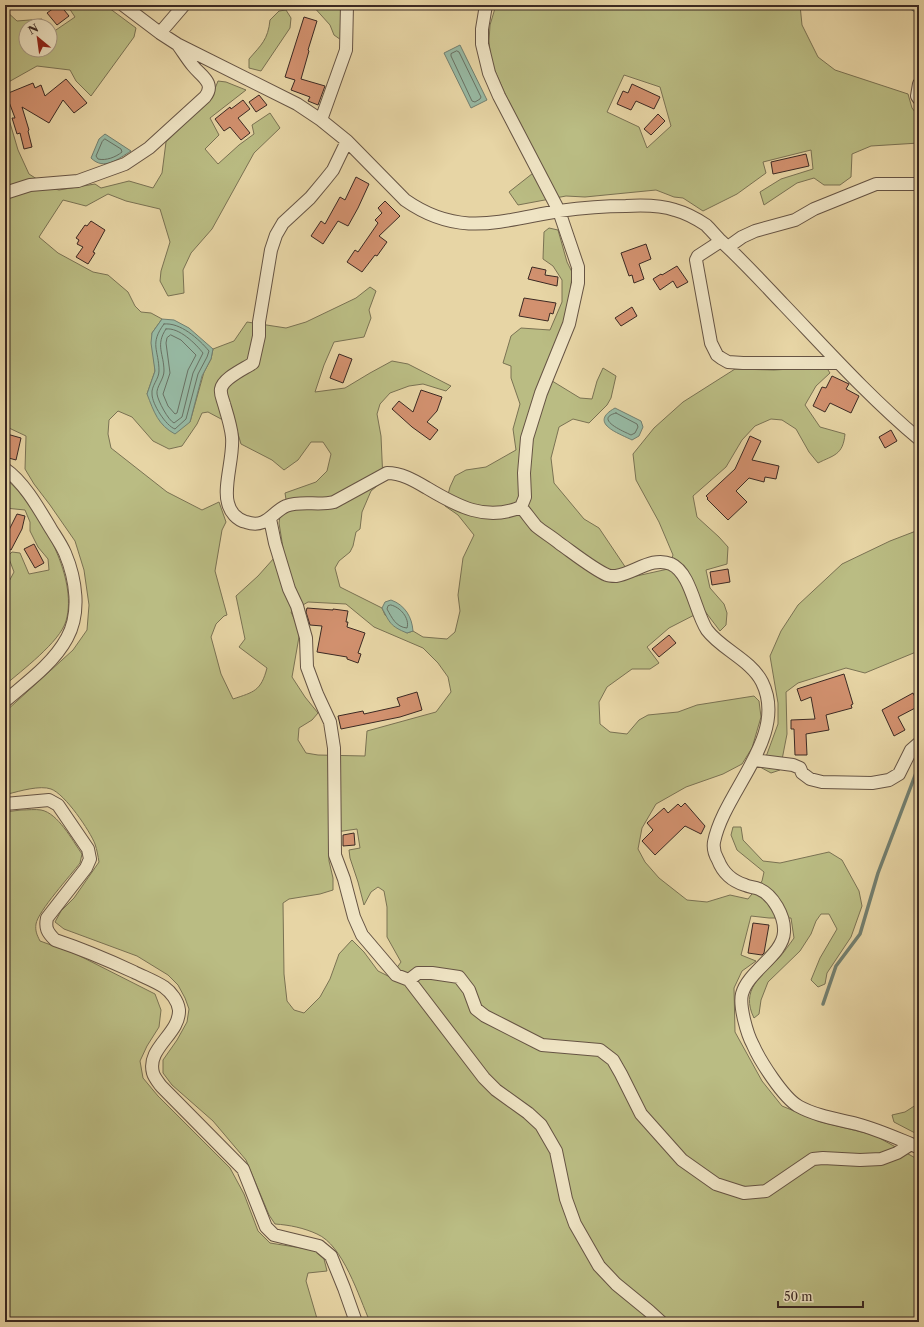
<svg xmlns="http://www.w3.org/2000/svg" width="924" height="1327" font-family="'Libre Caslon Text',serif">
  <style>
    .green { fill: #babc83; stroke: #7a7253; fill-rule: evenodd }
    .water { fill: #97b9a3; stroke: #727f70 }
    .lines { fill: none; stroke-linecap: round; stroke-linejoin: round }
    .shore { stroke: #697163; stroke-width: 1 }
    .stream { stroke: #727f70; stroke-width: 3.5 }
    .building { fill: #d2916f; stroke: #3b2923 }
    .minor-casing { stroke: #665444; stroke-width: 14 }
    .minor { stroke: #efe4c4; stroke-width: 12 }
  </style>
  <rect width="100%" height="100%" fill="#e7d5a5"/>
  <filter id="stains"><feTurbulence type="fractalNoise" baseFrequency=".005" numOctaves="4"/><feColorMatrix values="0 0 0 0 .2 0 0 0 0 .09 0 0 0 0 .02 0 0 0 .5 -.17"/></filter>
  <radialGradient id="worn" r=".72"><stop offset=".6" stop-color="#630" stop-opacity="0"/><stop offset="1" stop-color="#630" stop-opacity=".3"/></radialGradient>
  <path class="green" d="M67,5H105L136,28L134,37L91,96L76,81L70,70L37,66L5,84V10L17,21L42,19L48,26H26V50H50V29L53,32L75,17Z
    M312,5H341L344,42L334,35L330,25Z
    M496,5H800L802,25L818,57L835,70L908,94L912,108L919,117V143L871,146L852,154L851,177L840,185H824L814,178L797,183L764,205L760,192L781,179L813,169L811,150L763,162L766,173L737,194L703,211L683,198L674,197L656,190L585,197L566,196L518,205L509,192L542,166L506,96L491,62L489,41L490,25ZM624,75L660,87L671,126L647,148L639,127L607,112Z
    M286,10L291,18L290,28L261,71L249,68V59C261,45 268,40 270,20L279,11Z
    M218,81L226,82L246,90L210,118L219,135L205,149L218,164L239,145L254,134L252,125L270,113L280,128L254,153L212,229L191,253L183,270L184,293L168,296L160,281L161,271L170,242L160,209L126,201L108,194L86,206L63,200L39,237L58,253L93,272L108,275L128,292L135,306L141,312L151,313L162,319L152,333L155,371L147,394L190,422L204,372L211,359L213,349L234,341L247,322L286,328L306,322L356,298L370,287L376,291L369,310L371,318L364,337L334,342L324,365L315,392L345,388L370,373L392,361L408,364L451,386L446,391L423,384L409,386L390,393L380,404L377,414L381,436L383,481L371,491L362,512L360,529L356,532L353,546L350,552L339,561L335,568L340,587L382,608L385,615L407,633L413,631L423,637L447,639L455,632L460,611L458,595L463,558L474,535L458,515L445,506L450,487L455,476L466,470L486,467L516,450L513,429L520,404L511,378V366L503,363L511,336L521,328L550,330L562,302V280L553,266L543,259L544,232L549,228L558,230L567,262L572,272L571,286L568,317L544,376L580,398L592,399L597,381L603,368L616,376L611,398L607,405L589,423L573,419L559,427L551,458L554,483L584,519L599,528L632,577L668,569L673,555L659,522L636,480L633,454L654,428L683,402L735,369L774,370L826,367L830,373L816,386L805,405L820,427L845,434C843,455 834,455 818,463L809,452L796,429L782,420L771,419L755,426L742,440L726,467L693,496L697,517L719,537L728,547L727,564L706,570L710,588L724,604L727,613L726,625L720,631L704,610L669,628L647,647L659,663L650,669H632L607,687L599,702L600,724L610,732L627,734L639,720L648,715L678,712L697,705L754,696L759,701L761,717L752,748L742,764L723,774L686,787L656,804L642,828L638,849L645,862L659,878L687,900L707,902L730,895L748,899L762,881L764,872L737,850L731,835L733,827H741L743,840L763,861L780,863L829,852L842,860L859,891L862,906L851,937L827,973L825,984L818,987L811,980L820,958L837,929L829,914H821L816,921L811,934L800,951L768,982L761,1000L759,1014L754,1018C740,990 761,976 779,958C784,952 789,945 794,938L791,918H769L751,916L741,955L756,961L742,971L734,988L735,1032L762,1081L782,1106L821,1122L874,1135L919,1160V1322H370C359,1297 343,1245 317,1234C304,1228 290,1225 275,1224L269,1215L246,1160L213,1121L172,1085L163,1073V1060L177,1040L187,1022L189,1009L185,998L178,985L168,975L137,956L64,929L55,922L61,911L74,898L99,862C98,856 97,850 95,844C90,831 65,794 51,789C40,785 20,791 8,794H5V712L73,650L87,630L89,605L84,570L75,541L50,505L34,484L25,469L26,436L9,428L5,435V204L9,197L5,187V106L18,150L29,174L51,188L59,190L95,184L101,188L129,181L153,188L162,173L166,142L203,106L214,91ZM118,411L132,417L153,441L169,449L182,446L197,424L202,413L208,412L236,427L241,444L272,460L284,470L298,460L311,442H323L331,454L327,471L316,482L285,493L288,512L280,516L279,523L283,548L258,576L236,596L245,639L239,647L267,668C261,691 254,692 233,699L221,674L211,637L216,624L224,616L227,615L215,571L222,530L226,522L219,502L202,510L167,492L111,448L108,434L109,420ZM308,602L346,604L374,627L423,648L438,663L448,677L451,692L436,712L367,731L365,756L318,755L306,753L298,740L299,728L312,720L318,713L305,697L292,677L300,631L291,612ZM357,829L360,848L349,850L350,858L358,882L364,905L371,892L378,887L384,891L387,907V937L401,962L390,977L378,971L364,952L352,940L339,954L330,979L320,997L304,1013L294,1010L287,1001L284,974L283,903L289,899L320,894L333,890V878L329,861V833Z
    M5,478C38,506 79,577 66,621C60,642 21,671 5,685V589L14,572L8,556L12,552L20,553L29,574L49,570L48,559L38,547L30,531V522L25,510L5,508Z
    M916,531H919V652H916L865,673L846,668L798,683L786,692L787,734L780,770L771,773L760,767L767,754L778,724V703L770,656L781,631L798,605L842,564L890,541Z
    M21,810C28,810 35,809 41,810C58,813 72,840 82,854L80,863C71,875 38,911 36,924C35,931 37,935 40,941L76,954L155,994L161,1010L159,1027L147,1046L140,1061L143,1078L158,1096L230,1168L244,1194L258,1231L270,1243L314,1250L324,1259L327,1271L308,1273L306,1281L318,1322H5V812Z
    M919,1103V1128L915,1133L894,1122L892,1115L905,1112Z"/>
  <path class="water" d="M904,5H919V10L915,12Z
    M460,45L487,100L471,108L444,53Z
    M105,134L131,151C118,159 104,171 91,158L99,139Z
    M162,319L174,320L189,328L213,349L211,359L202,376L190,422L175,434C158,425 154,412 147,394L155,371L151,343L152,333Z
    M615,408L641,421L643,427L639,436L632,440C618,433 588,423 615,408Z
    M391,600C405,605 412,617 413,631L407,633C390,626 390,623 382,608L385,602Z"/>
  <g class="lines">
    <path class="shore" d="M457,51L459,52L481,97L480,99L475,102L472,101L451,56V54Z
      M105,139L121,149L122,152C116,157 106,161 98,159L96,156L102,142Z
      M164,324C180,322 199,339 209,351L207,357L198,374L186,419L175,429C166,426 152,404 152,394C151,386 159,379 159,371C159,350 149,344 164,324Z
      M166,329C179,327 196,344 203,353L193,373L182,417L174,423C168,420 158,401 157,394C156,387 164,379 164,371C164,354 155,345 166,329Z
      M171,335L181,340L196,355L188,370L177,413L175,414L168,406L163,394L170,373L166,343L167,338Z
      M616,413L637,424L638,427L635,433L631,435C625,432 593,419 616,413Z
      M391,605C400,607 410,618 407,628C396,627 392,618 387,609L388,606Z"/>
    <path class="stream" d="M823,1004L836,966L860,934L878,873L919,765"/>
  </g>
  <path class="building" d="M58,5H60L69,16L57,25L47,13Z
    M304,17L317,21L308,50L309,51L301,79L325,86L318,105L308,101L310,97L291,90L295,80L285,77Z
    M66,79L87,103L74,113L63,100L49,123L22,107L29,130L28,131L32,147L24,149L20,133L17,134L12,118H15L6,94L33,83L35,88L41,85L45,96Z
    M632,84L660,97L654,109L636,101L631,110L617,104L623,91L628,93Z
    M259,95L267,105L256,112L249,102Z
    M243,100L250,109L238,118L250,133L241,140L230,127L224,131L215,119L230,107L231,109Z
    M658,114L665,121L651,135L644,129Z
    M806,154L809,166L773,174L771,162Z
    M356,177L369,184L358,208L348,226L338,221L323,244L311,236L321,221L325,224L340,197L345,200Z
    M385,201L400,216L379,236L387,242L377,256L375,255L362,272L347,262L355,250L358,252L378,223L375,220L382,213L378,208Z
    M91,221L105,230L93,252L95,253L88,264L76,257L83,247L77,244L79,240L76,238L85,225L87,226Z
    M646,244L651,259L639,264L644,279L634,283L632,275L629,276L621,253Z
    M677,266L688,282L677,288L673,281L660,290L653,279L661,274L662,275Z
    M532,267L546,270L545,275L558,277L557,286L528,279Z
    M524,298L556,303L553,314L550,313L548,321L519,316Z
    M632,307L637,316L621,326L615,318Z
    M339,354L352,359L343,383L330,378Z
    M832,376L849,384L846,389L859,396L851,413L830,403L825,412L813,406L822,387L826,388Z
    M421,390L442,397L437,411L427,422L438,430L430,440L412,427L392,409L399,401L413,412Z
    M891,430L897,441L885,448L879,437Z
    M7,434L21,438L16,460L5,457V443Z
    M750,436L761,441L752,460L779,466L776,479L765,477L764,482L749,478L736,491L747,502L728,520L707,499L708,498L706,496L735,469Z
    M17,514L25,516L22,529L11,550L5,547V538Z
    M34,544L44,563L35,568L24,549Z
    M728,569L730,582L712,585L710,572Z
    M307,608L333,610V609L348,611L346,622H348L347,627L365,633L358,653L361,654L358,663L347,659V657L317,652L322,626L310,625L306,612Z
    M669,635L676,643L659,657L652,649Z
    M844,674L853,704L851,705L852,708L826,715L829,730L806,734L807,755H795L794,729H791V720L815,719L811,697L801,701L797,689Z
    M417,692L422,710L400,717L341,729L338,716L363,711L364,714L400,706L397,698Z
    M913,693L915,697L919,695V706L898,717L905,730L894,736L882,710Z
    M685,803L705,826L701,834L685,826L655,855L642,841L653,830L647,823L664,808L668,813L678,804L681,807Z
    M354,833L355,845L343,846V835Z
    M753,923L769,925L764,953L762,955L748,953Z"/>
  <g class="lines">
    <g class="minor-casing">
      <path id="minor" d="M123,5L160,33L177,44L297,104L321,120L347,141L405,200C459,238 500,221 559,211C581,208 604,206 626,206C643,205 660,205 675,210C686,213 697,219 706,225C711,230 716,236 721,241C743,261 763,283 783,304C827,350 870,398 919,439
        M160,33L184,5
        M919,84L917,96L919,99
        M321,120L346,50L347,5
        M347,141L333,170L325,180L310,198L283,223L276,235L271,250L259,322V336L253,363C244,369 223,378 221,389C220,394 223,400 224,404C227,414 231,426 232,437C234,456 223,487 228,503C230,512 237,520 246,522C267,529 272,512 286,506C302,500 318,506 334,502L387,473C402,473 415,481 427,488C457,506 486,522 521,507L525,497L524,473L527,438L541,393L569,324L578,283V267L559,211L499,96L489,73L482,44V29L486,5
        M5,193L30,185L78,181L125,164L149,148L205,97C216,83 201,76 193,66C188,60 183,52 178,45
        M721,241L698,256L696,260L711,343L717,355L721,358L728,362L743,363H839
        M728,247L742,237L755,231L795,220L814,209L876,184H919
        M5,469C24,482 39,509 51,529C56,537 61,544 65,553C76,579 81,613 67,638C53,664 26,683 5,701
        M521,507C526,513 531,520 536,526C543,532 552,537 559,543C572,552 593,569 607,575C609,576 614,576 616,576C635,573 652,556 671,564C691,573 695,612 707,630C721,649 751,660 762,682C789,736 724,791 714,842C713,848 715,855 718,860C723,873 732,881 745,885C749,887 754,887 759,889C773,895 785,916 784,932C783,955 748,971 742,994C739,1006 747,1034 753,1045C760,1061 783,1097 798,1106C816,1116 837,1119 857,1124C876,1129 894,1137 911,1144
        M270,519L275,543L289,589L297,606L306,638L307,667L317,694L330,722L334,748L335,855L344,879L354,917L362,935L396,975L409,980L484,1078L496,1090L528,1113L541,1125L556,1151L566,1199L575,1224L599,1266L616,1284L649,1311L661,1322
        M754,760L793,765L800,768L802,773L810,779L822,782L872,783L889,780L899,774L911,750L919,743
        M5,804L49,800L58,805L88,849L90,859L86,868L47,918C45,928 47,932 55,940C82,949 108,960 134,972C144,977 155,981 164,987C171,992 178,1001 179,1010C180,1034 146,1048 153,1073C154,1077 158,1082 161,1086L243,1169L266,1227L274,1235L319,1246L331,1256L344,1288L356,1322
        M409,980L418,973H432L459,977L469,990L476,1009L485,1016L542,1045L600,1050L613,1060L621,1074L641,1114L682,1160L716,1184L744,1193L766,1191L813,1159L823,1158L860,1160L881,1159L897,1153L911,1144L919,1148"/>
    </g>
    <use href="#minor" class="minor"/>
  </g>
  <rect width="924" height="1327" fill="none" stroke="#e7d5a5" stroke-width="20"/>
  <rect x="6" y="6" width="912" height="1315" fill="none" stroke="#3b2923" stroke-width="2"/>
  <rect x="10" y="10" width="904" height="1307" fill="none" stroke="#3b2923"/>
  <g transform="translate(38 38) rotate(331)"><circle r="19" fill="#efe4c4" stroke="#a79984"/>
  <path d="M0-3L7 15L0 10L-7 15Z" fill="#8f2418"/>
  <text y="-6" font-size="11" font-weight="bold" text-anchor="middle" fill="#3b2923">N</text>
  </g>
  <path d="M778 1301v6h85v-6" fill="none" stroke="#3b2923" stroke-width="2"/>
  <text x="784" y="1301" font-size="12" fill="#3b2923" stroke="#efe4c4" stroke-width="3" paint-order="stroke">50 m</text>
  <rect width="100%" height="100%" filter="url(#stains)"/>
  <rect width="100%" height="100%" fill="url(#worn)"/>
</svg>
